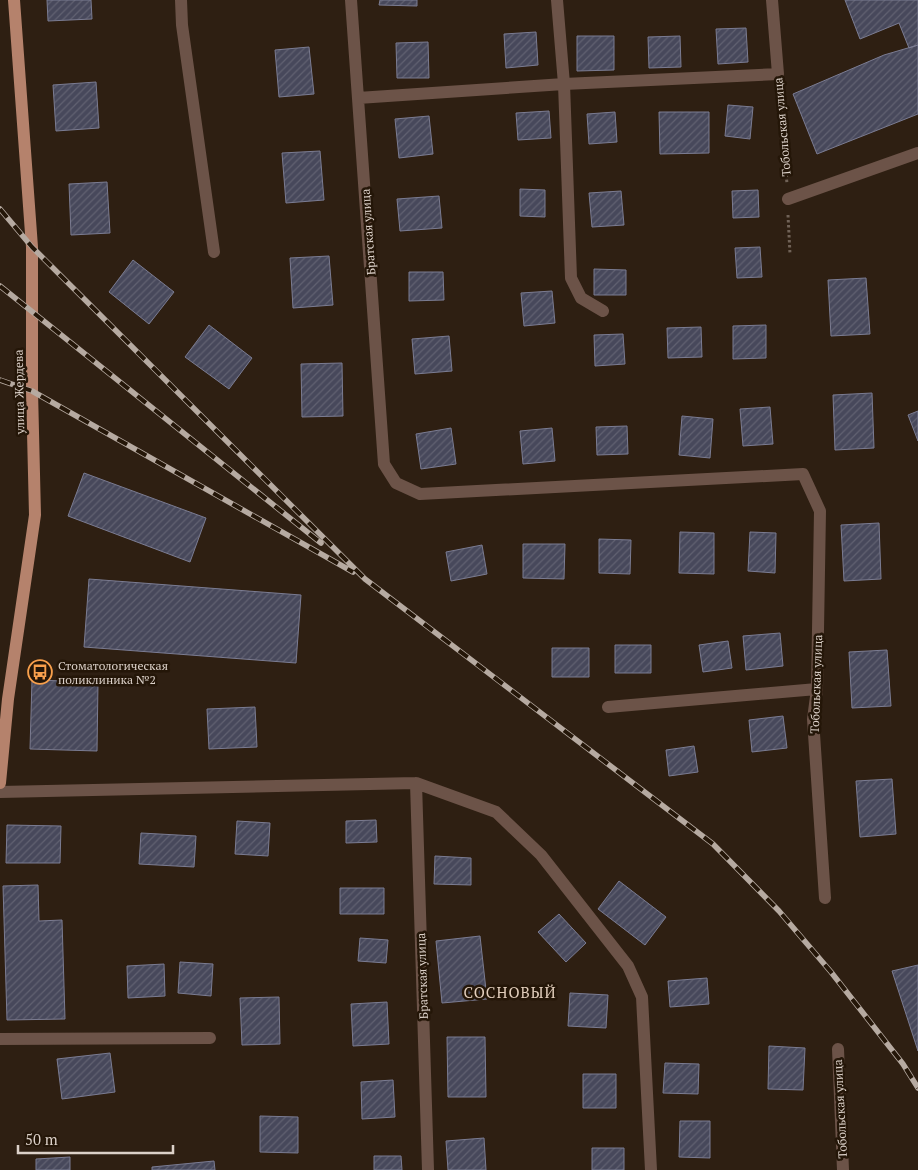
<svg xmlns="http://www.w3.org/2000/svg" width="918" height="1170" font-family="'PT Serif',serif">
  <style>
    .building { fill: url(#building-hatch); stroke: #7b7c92 }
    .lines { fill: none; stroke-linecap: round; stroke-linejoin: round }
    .path { stroke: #706257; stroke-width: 3; stroke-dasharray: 2.5 2.5; stroke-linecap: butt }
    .minor { stroke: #6c5348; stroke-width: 12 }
    .major { stroke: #b5826c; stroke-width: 12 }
    .rail-casing { stroke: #b6aaa1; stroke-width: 5.5 }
    .rail { stroke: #241608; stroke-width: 4; stroke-dasharray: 11; stroke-linecap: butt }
    .labels { text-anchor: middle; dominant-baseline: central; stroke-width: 5; stroke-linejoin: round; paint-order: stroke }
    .street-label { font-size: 12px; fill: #dcd1c9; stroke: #241608 }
    .poi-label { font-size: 12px; fill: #dcd1c9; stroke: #241608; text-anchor: start }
    .quarter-label { font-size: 15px; letter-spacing: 1px; fill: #e2cebc; stroke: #241608 }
  </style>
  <defs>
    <pattern id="building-hatch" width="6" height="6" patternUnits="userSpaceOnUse" patternTransform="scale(1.25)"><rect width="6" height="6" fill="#47485b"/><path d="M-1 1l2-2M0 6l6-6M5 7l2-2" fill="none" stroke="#616171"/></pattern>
  </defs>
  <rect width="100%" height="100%" fill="#2e1f12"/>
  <path class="building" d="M47,0H91L92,19L48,21Z
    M380,0H417V6L379,5Z
    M845,0H918V45L909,48L899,23L860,39Z
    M746,28L748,62L718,64L716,29Z
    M536,32L538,65L506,68L504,34Z
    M577,36H614V70L577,71Z
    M680,36L681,67L649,68L648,37Z
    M428,42L429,78H397L396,43Z
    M918,45V114L817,154L793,94L884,55Z
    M309,47L314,94L279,97L275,50Z
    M96,82L99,128L56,131L53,85Z
    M728,105L753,107L750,139L725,136Z
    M549,111L551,138L518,140L516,113Z
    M615,112L617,142L589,144L587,114Z
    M659,112H709V153L660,154Z
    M429,116L433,154L399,158L395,119Z
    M320,151L324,200L286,203L282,153Z
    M107,182L110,233L71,235L69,184Z
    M520,189L545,190V217L520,216Z
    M758,190L759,217L733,218L732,191Z
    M621,191L624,225L592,227L589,193Z
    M439,196L442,228L400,231L397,199Z
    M760,247L762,277L737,278L735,248Z
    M329,256L333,305L293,308L290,258Z
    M133,260L174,292L149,324L109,292Z
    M594,269L626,270V295H594Z
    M409,272H443L444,300L409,301Z
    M866,278L870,334L831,336L828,280Z
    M552,291L555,323L524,326L521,293Z
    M209,325L252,358L229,389L185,357Z
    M766,325V358L733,359V326Z
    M701,327L702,357L668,358L667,328Z
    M623,334L625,364L595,366L594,335Z
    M449,336L452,371L415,374L412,339Z
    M342,363L343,416L302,417L301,364Z
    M872,393L874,448L835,450L833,395Z
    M770,407L773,444L743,446L740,409Z
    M918,411V441L908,415Z
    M682,416L713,419L710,458L679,455Z
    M627,426L628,454L597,455L596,427Z
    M451,428L456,464L421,469L416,434Z
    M552,428L555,461L523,464L520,431Z
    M84,473L206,518L190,562L68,516Z
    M879,523L881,579L844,581L841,525Z
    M680,532L714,533V574L679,573Z
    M750,532L776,533L775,573L748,571Z
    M599,539L631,540L630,574L599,573Z
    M523,544H565L564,579L523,578Z
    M482,545L487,574L451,581L446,552Z
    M89,579L301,595L296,663L84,647Z
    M780,633L783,666L746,670L743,636Z
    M728,641L732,668L703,672L699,645Z
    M615,645H651V673H615Z
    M552,648H589V677H552Z
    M887,650L891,706L852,708L849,652Z
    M32,680L98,682L97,751L30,749Z
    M255,707L257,747L209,749L207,709Z
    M783,716L787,748L752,752L749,720Z
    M694,746L698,772L669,776L666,750Z
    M892,779L896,834L860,837L856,781Z
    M376,820L377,842L346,843V821Z
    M237,821L270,823L268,856L235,854Z
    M7,825L61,826L60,863H6Z
    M141,833L196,836L194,867L139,864Z
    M435,856L471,858V885L434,884Z
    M619,881L666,917L645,945L598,909Z
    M38,885L39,921L62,920L65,1019L7,1020L3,886Z
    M340,888H384V914H340Z
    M559,914L586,943L566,962L538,932Z
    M480,936L487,999L442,1003L436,941Z
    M360,938L388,940L386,963L358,961Z
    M180,962L213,964L211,996L178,993Z
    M164,964L165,996L128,998L127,966Z
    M918,965V1051L892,971Z
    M707,978L709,1004L670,1007L668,981Z
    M570,993L608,995L606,1028L568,1026Z
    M279,997L280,1044L242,1045L240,998Z
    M387,1002L389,1044L353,1046L351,1004Z
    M447,1037H485L486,1097H448Z
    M769,1046L805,1048L803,1090L768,1089Z
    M110,1053L115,1092L62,1099L57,1059Z
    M665,1063L699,1064L698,1094L663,1093Z
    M583,1074H616V1108H583Z
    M393,1080L395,1117L362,1119L361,1082Z
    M260,1116L298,1117V1153L260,1152Z
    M680,1121H710V1158L679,1157Z
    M484,1138L486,1170H448L446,1141Z
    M592,1148H624V1170H592Z
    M374,1156H401L402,1170H374Z
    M70,1157V1170H36V1159Z
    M214,1161L215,1170H152V1167Z"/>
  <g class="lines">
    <path class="path" d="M779,90L787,184
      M788,215L790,254"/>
    <path class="minor" d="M181,0L182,25L214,252
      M351,0L384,464L396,483L420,494L803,474L820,511L817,689L813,719L825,898
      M557,0L564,84L571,278L581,298L603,311
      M358,98L564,84L778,74L772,0
      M788,199L918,153
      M608,707L817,689
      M416,783L428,1170
      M0,792L416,783L496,812L541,855L628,966L642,997L651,1170
      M0,1039L210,1038
      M838,1049L843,1170"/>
    <path class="major" d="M0,783L8,699L35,515L32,391V247L14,0"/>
    <g class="rail-casing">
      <path id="rail" d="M0,209L32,247L365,579L713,844L779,911L831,972L903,1064L918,1088
        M0,286L321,543
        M0,380L32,391L353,572"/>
    </g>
    <use href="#rail" class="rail"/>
  </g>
  <defs>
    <g id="bus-ring" transform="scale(1.25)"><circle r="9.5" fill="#241608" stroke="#f9a04c" stroke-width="1.5"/><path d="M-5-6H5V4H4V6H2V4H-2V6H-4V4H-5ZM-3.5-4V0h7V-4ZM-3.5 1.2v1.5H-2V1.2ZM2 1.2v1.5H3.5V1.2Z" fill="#f9a04c"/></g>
  </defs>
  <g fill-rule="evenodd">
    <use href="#bus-ring" x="40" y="672"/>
  </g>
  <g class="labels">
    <g class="street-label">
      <text transform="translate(782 127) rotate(-95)">Тобольская улица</text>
      <text transform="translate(368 232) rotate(-94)">Братская улица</text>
      <text transform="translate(19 392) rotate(-91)">улица Жердева</text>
      <text transform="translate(816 684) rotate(-88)">Тобольская улица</text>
      <text transform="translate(422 976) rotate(-92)">Братская улица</text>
      <text transform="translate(840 1109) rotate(-93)">Тобольская улица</text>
    </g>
    <g class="poi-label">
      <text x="58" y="665">Стоматологическая<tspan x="58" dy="14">поликлиника №2</tspan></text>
    </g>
    <g class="quarter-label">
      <text x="510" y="992">СОСНОВЫЙ</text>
    </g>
  </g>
  <path d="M18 1145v8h155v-8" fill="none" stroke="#dcd1c9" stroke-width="2.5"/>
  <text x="25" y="1145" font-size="15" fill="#dcd1c9" stroke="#241608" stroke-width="4" paint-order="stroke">50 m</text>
</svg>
